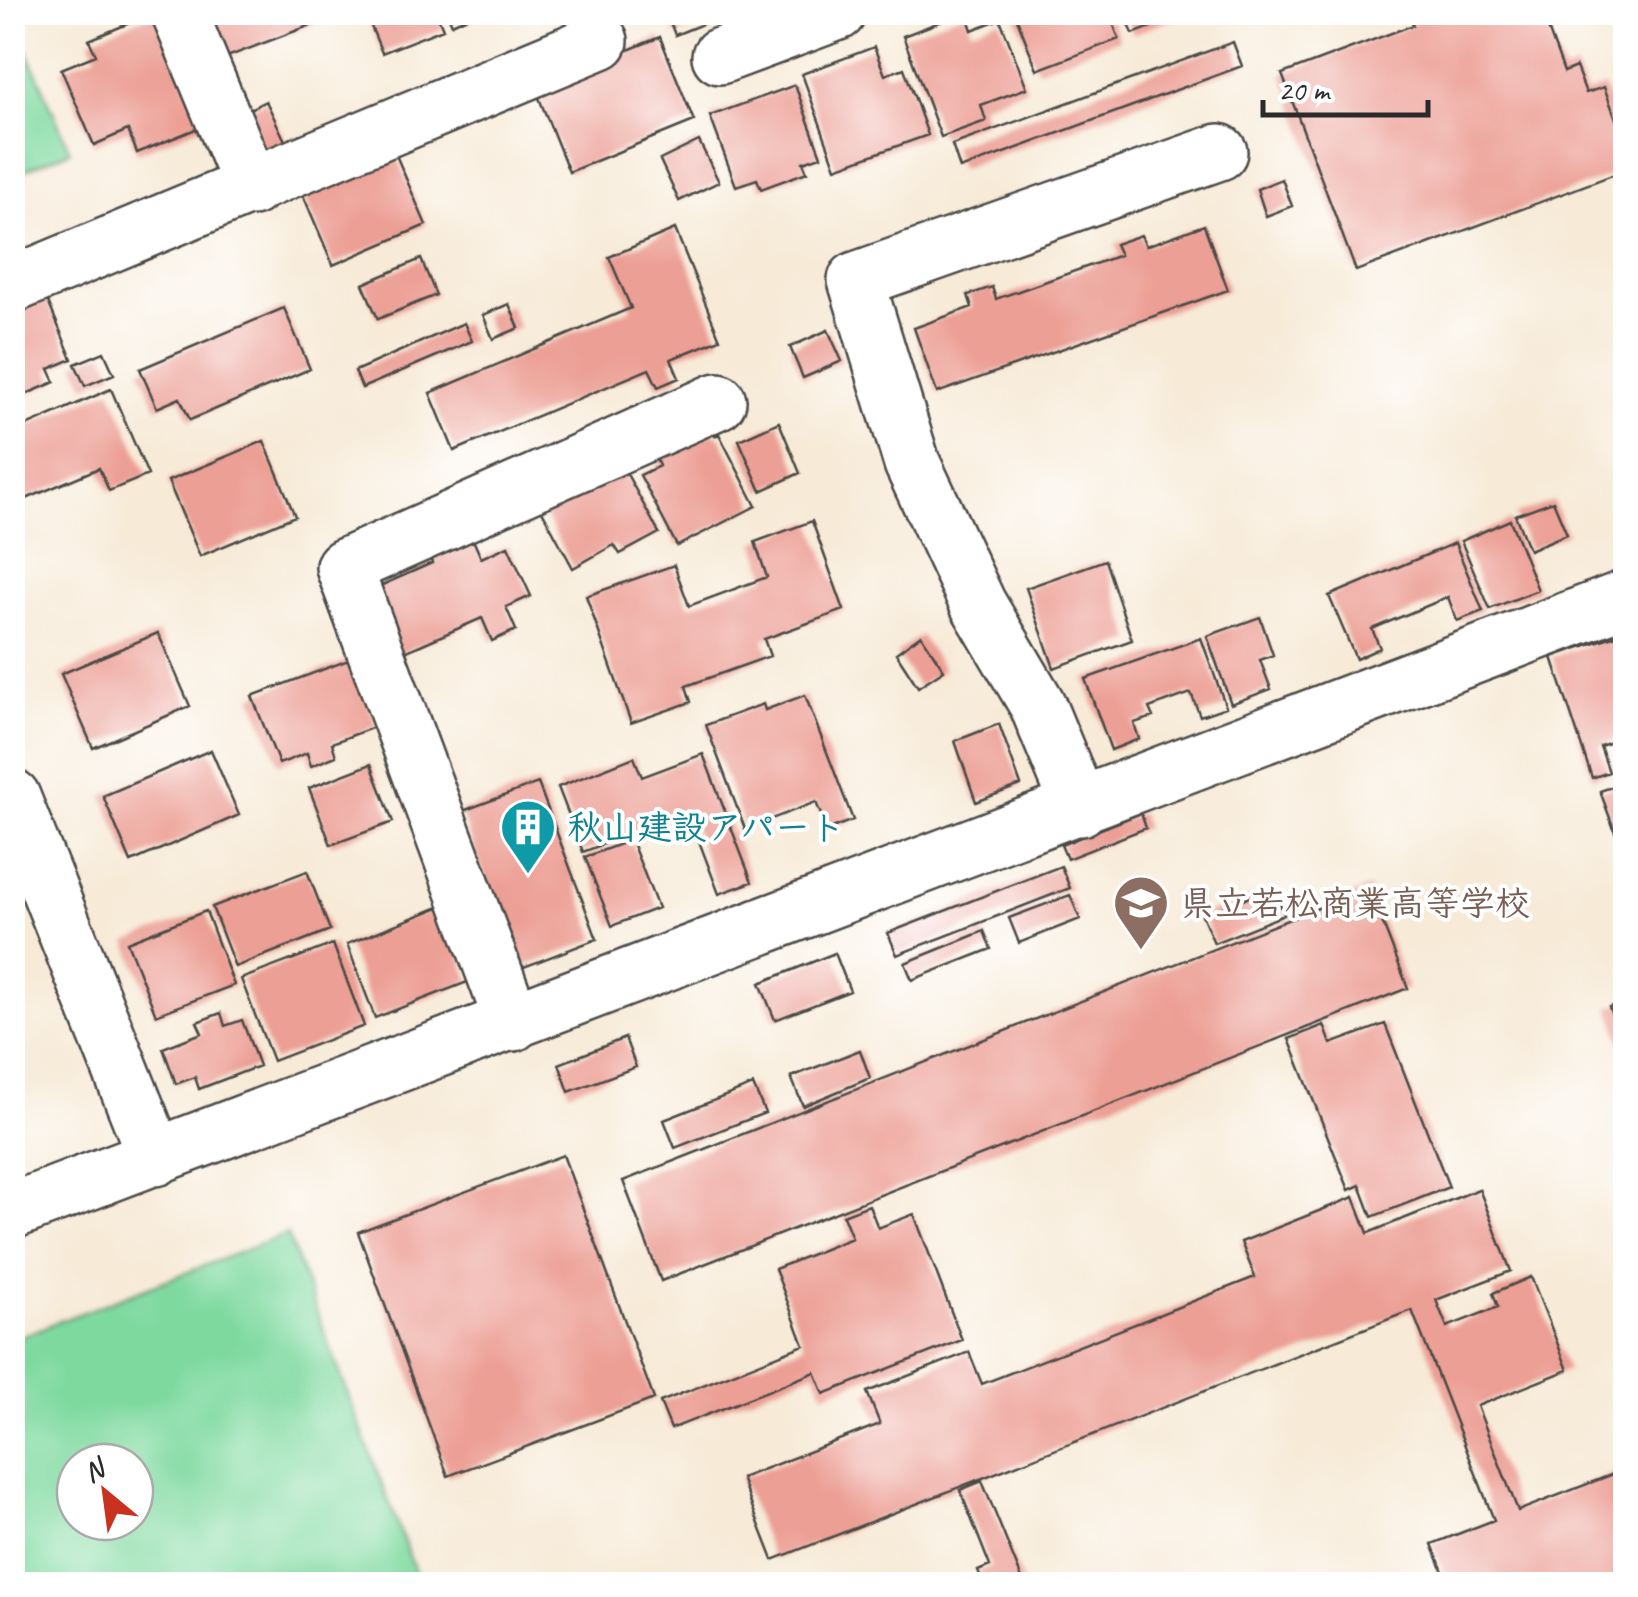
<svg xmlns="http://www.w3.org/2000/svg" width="1638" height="1597" font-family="Caveat,'Klee One',sans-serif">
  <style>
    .green { fill: #7ed99f; stroke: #548265; stroke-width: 2.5; fill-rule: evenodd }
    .building { fill: #ec9f94 }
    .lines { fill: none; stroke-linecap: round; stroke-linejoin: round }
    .minor-casing { stroke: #4a4845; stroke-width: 60 }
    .minor { stroke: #fff; stroke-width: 55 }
    .labels { text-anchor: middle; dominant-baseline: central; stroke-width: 8; stroke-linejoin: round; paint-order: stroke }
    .culture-label { font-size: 35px; font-weight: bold; fill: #0d838f; stroke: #fff; text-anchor: start }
    .education-label { font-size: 35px; font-weight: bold; fill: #785e54; stroke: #fff; text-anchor: start }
  </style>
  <rect width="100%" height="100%" fill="#fff"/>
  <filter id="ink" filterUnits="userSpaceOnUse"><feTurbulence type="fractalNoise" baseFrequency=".01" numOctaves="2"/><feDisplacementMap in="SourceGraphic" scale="20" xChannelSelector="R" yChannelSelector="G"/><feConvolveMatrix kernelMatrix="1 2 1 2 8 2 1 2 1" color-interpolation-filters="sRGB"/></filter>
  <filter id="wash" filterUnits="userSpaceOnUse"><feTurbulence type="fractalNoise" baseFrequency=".0048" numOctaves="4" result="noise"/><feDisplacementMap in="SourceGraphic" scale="40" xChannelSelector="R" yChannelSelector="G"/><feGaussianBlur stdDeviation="2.25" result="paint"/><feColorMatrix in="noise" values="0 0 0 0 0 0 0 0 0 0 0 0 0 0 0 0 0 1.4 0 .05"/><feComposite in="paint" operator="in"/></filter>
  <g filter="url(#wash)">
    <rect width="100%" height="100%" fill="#f7ead7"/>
    <path class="green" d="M26,48L70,151L13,175V53Z
      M287,1234L420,1584H13V1339ZM75,1462H135V1522H75Z"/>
    <g id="blocks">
      <path class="building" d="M156,12L203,126L137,153L128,130L94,145L61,69L96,55L89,40Z
        M210,12H333L335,16L227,57Z
        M365,12H436L443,29L382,53Z
        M447,12H478L452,24Z
        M666,12H730V13L675,35Z
        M966,12L972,30L1000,19L1027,88L981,105L986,121L941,137L903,36Z
        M1024,12H1109L1119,39L1037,70L1016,16Z
        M1124,12H1188V13L1133,34Z
        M1415,12H1542L1564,72L1576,67L1586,93L1604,87L1626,145V170L1356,271L1282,74L1413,25L1409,15Z
        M660,37L694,121L569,172L535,88Z
        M1233,42L1242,66L960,169L952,145Z
        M874,47L885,75L904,68L928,135L836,168L802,74Z
        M795,85L821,156L803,162L807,172L761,189L757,179L736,186L710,116Z
        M266,101L287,145L258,159L237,115Z
        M699,141L719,182L679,201L660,160Z
        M396,155L426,225L333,265L303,195Z
        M1282,179L1292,206L1266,216L1257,189Z
        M1204,225L1228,290L937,393L914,328L972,307L968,295L992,287L996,299L1120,255L1115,244L1141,235L1146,246Z
        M675,229L720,339L671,359L679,378L658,387L649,369L454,451L430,393L631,308L609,257Z
        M421,259L436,295L378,319L363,284Z
        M44,292L72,359L49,369L55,382L12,400V305Z
        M509,304L519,328L493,339L483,315Z
        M284,308L310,369L190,420L180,398L157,408L140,369Z
        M464,323L472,341L362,388L355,371Z
        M828,330L842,361L803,378L790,347Z
        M104,352L114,374L85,386L75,364Z
        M111,389L148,475L109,491L99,468L12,505V432Z
        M779,422L800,473L761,491L739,440Z
        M709,426L715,436L719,434L756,506L677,546L640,475L659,466L655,456Z
        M264,441L295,516L200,556L168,481Z
        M621,463L659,533L620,554L614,545L573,568L540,507Z
        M1553,501L1567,534L1529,550L1515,515Z
        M1510,520L1538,590L1490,609L1461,541Z
        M812,521L844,610L764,639L770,656L686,686L691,702L631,723L586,596L674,565L689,606L767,577L755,542Z
        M471,535L481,558L508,546L531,596L506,607L516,630L492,641L482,618L400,654L371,590L432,563L428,554Z
        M1455,543L1483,611L1457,621L1448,597L1372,629L1380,648L1356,659L1329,596Z
        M1105,560L1132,640L1054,668L1026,588Z
        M1260,617L1273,655L1260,660L1271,689L1231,704L1207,636Z
        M158,633L190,706L93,748L61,674Z
        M1619,634L1626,652V737L1600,746L1609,772L1592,778L1552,657Z
        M921,635L944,670L918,687L896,653Z
        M1201,638L1226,707L1200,716L1191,693L1149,708L1153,717L1134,723L1139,739L1111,750L1085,679Z
        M351,659L377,726L332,743L336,756L311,766L307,753L279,764L252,696Z
        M805,695L853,820L827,830L816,802L745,829L706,725L763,704L765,710Z
        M999,724L1021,785L976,802L955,741Z
        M211,750L239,815L131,862L103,796Z
        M703,754L752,882L719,894L688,812L583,852L558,787L634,757L642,777Z
        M371,764L393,822L331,845L309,788Z
        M1626,782V859H1625L1600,791Z
        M538,783L597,939L519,969L460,812Z
        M1141,813L1146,828L1067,859L1061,845Z
        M631,840L658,908L612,926L585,857Z
        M1061,866L1070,888L897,955L888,933Z
        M307,871L330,930L235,967L212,907Z
        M1274,888L1284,915L1214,943L1202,915Z
        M1369,888L1408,988L661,1281L623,1181Z
        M1070,895L1080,919L1019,943L1009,918Z
        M442,906L470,981L375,1018L347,944Z
        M206,911L234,985L156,1015L127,942Z
        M984,931L991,949L912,980L905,963Z
        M333,944L364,1026L273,1061L241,979Z
        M835,953L850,991L775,1020L760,983Z
        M1626,1002V1052H1625L1609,1007Z
        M221,1013L225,1026L242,1020L259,1066L199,1089L195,1077L176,1084L163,1048L202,1033L197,1022Z
        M1385,1024L1449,1187L1372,1217L1360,1185L1349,1190L1289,1039L1324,1025L1331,1044Z
        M625,1038L636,1067L569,1092L559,1064Z
        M860,1050L870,1078L803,1106L791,1077Z
        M753,1085L765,1113L675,1148L664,1120Z
        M563,1155L654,1399L448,1476L358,1232Z
        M1479,1189L1511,1271L1436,1300L1447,1327L1498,1307L1493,1293L1531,1277L1568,1370L1477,1406L1518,1511L1626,1469V1584H1448L1432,1544L1494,1520L1412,1310L773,1560L741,1478L880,1424L867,1392L969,1352L982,1384L1255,1277L1241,1242L1354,1197L1368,1233Z
        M869,1205L878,1228L914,1214L962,1340L824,1394L815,1372L671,1429L660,1402L804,1345L775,1269L852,1238L843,1215Z
        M982,1481L1024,1584H983L978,1571L990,1566L960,1490Z"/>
    </g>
  </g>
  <g filter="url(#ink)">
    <use href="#blocks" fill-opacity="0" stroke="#4a4845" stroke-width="2.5"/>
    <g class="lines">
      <g class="minor-casing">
        <path id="minor" d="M179,12L252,188
          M720,56L838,12
          M12,285L600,41
          M12,797L156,1158
          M1080,808L1037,704L978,604L912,463L856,280L1219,152
          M513,1023L344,567L718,401
          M12,1211L1626,598"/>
      </g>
      <use href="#minor" class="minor"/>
    </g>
  </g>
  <defs>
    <g id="building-pin" transform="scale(2.875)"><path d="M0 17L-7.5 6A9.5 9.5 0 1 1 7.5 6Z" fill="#0f9aa8" stroke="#fff"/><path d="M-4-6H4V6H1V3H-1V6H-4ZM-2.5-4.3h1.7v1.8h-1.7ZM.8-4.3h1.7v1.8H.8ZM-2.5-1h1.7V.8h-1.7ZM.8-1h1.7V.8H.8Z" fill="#fff"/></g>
    <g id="school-pin" transform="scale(2.875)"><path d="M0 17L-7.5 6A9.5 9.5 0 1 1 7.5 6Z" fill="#8d6e63" stroke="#fff"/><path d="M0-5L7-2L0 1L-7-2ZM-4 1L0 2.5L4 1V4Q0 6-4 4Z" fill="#fff"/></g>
  </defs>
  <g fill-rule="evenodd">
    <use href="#building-pin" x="528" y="827"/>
    <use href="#school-pin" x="1141" y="903"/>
  </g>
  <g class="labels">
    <g class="culture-label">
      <text x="567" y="827">秋山建設アパート</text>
    </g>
    <g class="education-label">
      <text x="1180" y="903">県立若松商業高等学校</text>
    </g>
  </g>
  <rect width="1638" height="1597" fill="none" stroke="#fff" stroke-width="50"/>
  <g transform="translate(105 1492) rotate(331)"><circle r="48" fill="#ffffff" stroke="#aaaaaa" stroke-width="2.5"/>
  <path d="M0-8L18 38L0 25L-18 38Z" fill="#c8321e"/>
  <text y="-15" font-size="28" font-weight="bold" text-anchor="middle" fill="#2b2b2b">N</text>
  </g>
  <path d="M1263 100v15h165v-15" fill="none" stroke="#2b2b2b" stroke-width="5"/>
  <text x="1278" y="100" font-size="30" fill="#2b2b2b" stroke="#ffffff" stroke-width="8" paint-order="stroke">20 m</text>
</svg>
